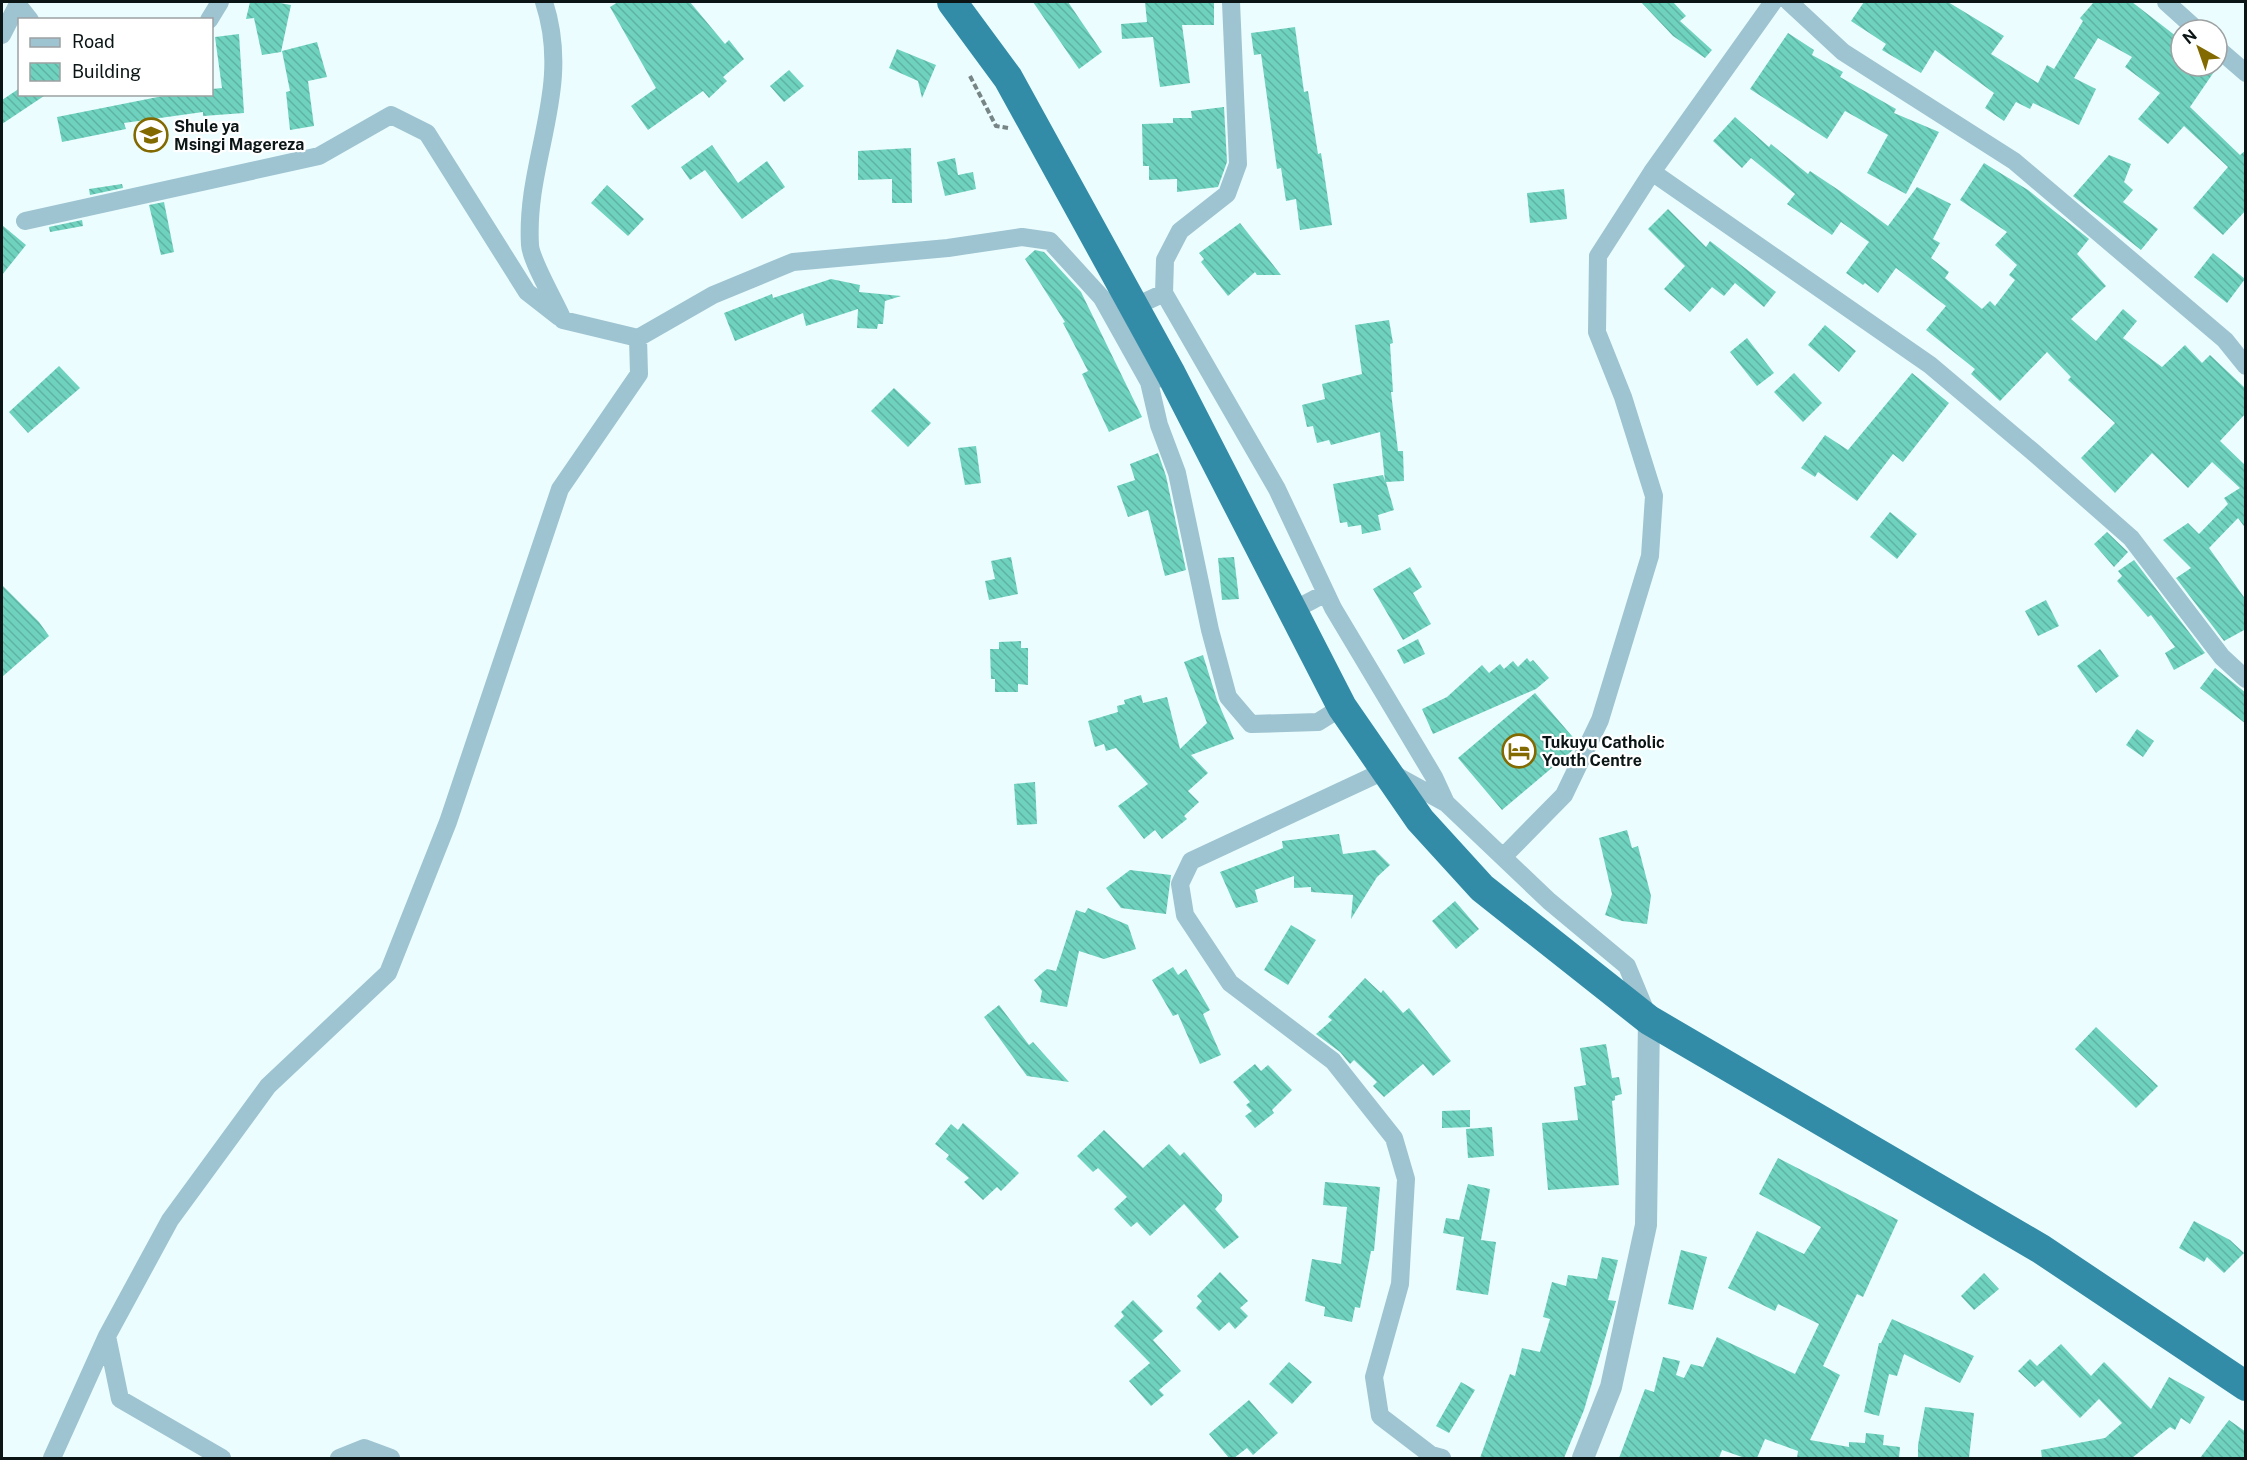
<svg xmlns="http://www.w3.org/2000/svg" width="2247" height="1460" font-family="'Public Sans',sans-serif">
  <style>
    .building { fill: url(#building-back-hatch) }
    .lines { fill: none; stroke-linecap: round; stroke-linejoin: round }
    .path { stroke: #778586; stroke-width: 4; stroke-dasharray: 6 3; stroke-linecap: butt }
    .minor { stroke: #9ec3d1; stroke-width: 18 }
    .tertiary { stroke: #9ec3d1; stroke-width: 22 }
    .trunk { stroke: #328ca7; stroke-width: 30 }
    .labels { text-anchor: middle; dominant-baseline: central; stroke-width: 4.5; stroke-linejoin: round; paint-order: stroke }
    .poi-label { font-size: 16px; font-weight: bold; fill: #0b1516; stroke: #fff; text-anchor: start }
  </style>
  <defs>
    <pattern id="building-back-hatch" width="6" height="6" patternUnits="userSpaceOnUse" patternTransform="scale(1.5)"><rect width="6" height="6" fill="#6fd2bf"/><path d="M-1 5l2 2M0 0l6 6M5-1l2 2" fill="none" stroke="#5fb3a3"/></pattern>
  </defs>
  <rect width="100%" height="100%" fill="#ebfdfe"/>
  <path class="building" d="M250,2H274L291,5L281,52L262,55L254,18L246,19Z
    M618,2H690L725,44L729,40L744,59L723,77L727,81L709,98L703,91L648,130L631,106L656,88L610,7Z
    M1033,2H1068L1102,52L1079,69Z
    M1145,2H1214V25H1182L1190,83L1160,87L1153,37L1122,39L1121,24L1147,22Z
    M1641,2H1673L1686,16L1680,21L1712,50L1705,58L1673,36Z
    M1864,2H1948L2004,36L1991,54L2038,83L2047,65L2054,69L2083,21L2080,18L2094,2H2132L2181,40V66H2218L2190,107L2240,155L2246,150V210L2223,235L2193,208L2228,167L2184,126L2168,144L2138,119L2160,93L2125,67L2132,57L2098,38L2074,78L2096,89L2079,125L2033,103L2030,109L2016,102L2004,121L1985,108L1994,93L1935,50L1921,73L1882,50L1886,44L1851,21Z
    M1295,27L1304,92L1308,91L1318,154L1321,153L1332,225L1300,230L1296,199L1286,201L1281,168L1277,169L1261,54L1254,55L1251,33Z
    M1788,33L1814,50L1812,55L1843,72L1840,77L1896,109L1894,113L1939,132L1906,194L1867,173L1888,135L1845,111L1827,139L1750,89Z
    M239,34L244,113L203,116V112L124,123L126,129L62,142L57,117L173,94H212V89L222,88L215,37Z
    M317,42L327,77L308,81L314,126L290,130L286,92L290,91L282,51Z
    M897,49L936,65L922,98L918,81L889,68Z
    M789,70L804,86L784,102L770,86Z
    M20,88V94H47L2,124V100Z
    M1224,107L1227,162L1218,187L1177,192V179L1149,180V166H1143L1142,124L1173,123V118H1192L1191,111Z
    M1735,117L1769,147L1771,144L1808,174L1810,171L1840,191L1888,226L1917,187L1951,204L1933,239L1940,243L1931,258L1949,272L1945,278L1982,309L1990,301L1995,306L2015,280L2009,275L2017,265L1995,245L2007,232L1960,200L1984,163L2028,190L2089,239L2077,254L2106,286L2071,319L2096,341L2123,309L2137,321L2123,338L2162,367L2185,345L2202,363L2210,355L2246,389V413L2220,441L2246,466V529L2238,518L2209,548L2246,600V629L2224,641L2176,578L2191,568L2163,540L2188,523L2199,534L2228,504L2224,498L2240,488L2212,462L2188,488L2152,453L2115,493L2081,458L2115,423L2068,380L2071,377L2047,352L2000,401L1971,374L1975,369L1926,330L1946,306L1896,268L1878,293L1865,283L1863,285L1846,273L1869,242L1841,222L1832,235L1787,204L1795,194L1751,158L1742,168L1713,141Z
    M712,145L738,183L767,161L785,187L742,219L705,170L690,180L681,167Z
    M911,148L912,203H892V179L858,180V151Z
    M2109,155L2131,164L2124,182L2133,190L2123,202L2158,229L2141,250L2073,196Z
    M955,158L958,175L973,172L976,189L945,196L937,162Z
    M122,184L123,188L90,195L89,189Z
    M607,185L644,219L628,236L591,203Z
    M1564,189L1567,219L1530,223L1527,193Z
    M164,202L174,252L161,255L149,205Z
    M1668,209L1706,247L1710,241L1776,292L1764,307L1735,283L1724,296L1712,287L1690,312L1664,289L1685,266L1648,229Z
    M82,220L83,226L50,232L49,227Z
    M1240,223L1281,275H1257L1255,272L1228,296L1201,262L1204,259L1199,253Z
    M2,225L26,245L2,275Z
    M1035,250L1044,252L1081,292L1142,417L1109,432L1082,374L1088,371L1063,323L1065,322L1025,259Z
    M2213,253L2245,279L2227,303L2194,277Z
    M831,279L860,285L859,292L901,296L885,301L883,324H878L877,329L857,328L858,309L806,326L803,313L735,341L724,313L772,294L773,298Z
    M1389,320L1393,343L1390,344L1393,392H1391L1398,451H1403L1404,481L1386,482L1394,510L1378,515L1381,530L1362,534L1361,525L1348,527L1347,522L1340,523L1333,484L1383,475L1385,481L1380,432L1331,445L1329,440L1317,443L1313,426L1307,427L1302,405L1325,399L1322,384L1362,374L1355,325Z
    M1825,325L1856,351L1839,372L1808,345Z
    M1747,338L1774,373L1757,386L1730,352Z
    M59,366L80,388L28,433L9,412Z
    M1794,373L1822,403L1803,422L1774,392Z
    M1912,373L1949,403L1903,462L1893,454L1857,501L1818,472L1815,477L1801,468L1825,435L1848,450Z
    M894,388L931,423L908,447L871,411Z
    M976,446L981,483L965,485L958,448Z
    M1158,453L1166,476L1186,570L1165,576L1148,510L1128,517L1117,486L1135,480L1130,464Z
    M1890,512L1917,534L1897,559L1870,537Z
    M2107,532L2128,552L2114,567L2094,544Z
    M1011,557L1018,594L989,600L985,581L995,579L991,561Z
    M1234,557L1239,599L1222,600L1218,558Z
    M2134,560L2205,653L2174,670L2165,653L2175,647L2151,615L2148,617L2117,581L2122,576L2118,571Z
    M1410,567L1422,587L1413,593L1431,624L1403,640L1373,589Z
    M2,585L39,622L49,636L2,677Z
    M2046,600L2059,626L2038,636L2025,611Z
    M1418,639L1425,654L1404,664L1397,650Z
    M1021,641V648H1028V685L1018,684V692H995V679H991L990,649H999V642Z
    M2100,649L2119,676L2096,693L2077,666Z
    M1203,655L1217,700L1234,739L1191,755L1208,773L1188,791L1199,802L1184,816L1187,819L1162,839L1155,830L1144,839L1118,806L1148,784L1116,748L1106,751L1104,744L1095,747L1088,721L1118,712L1117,706L1125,704L1124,700L1141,695L1143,703L1167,697L1180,749L1207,723L1184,662Z
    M1527,658L1530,662L1533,660L1549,678L1536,689L1433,734L1422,709L1447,697L1482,665L1489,673L1500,664L1504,669L1513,661L1518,667Z
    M2215,668L2246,693V724L2200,688Z
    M1535,693L1577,742L1573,750L1502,810L1458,758Z
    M2137,729L2154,741L2143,757L2126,745Z
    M1035,782L1037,824L1017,825L1014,784Z
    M1627,830L1632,848L1638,846L1651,896L1647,924L1622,921L1605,915L1612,894L1599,838Z
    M1339,834L1343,854L1375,850L1390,865L1377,877L1351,919L1353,895L1311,892V887L1294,888V876L1255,890L1258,902L1236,908L1220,872L1283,848L1282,841Z
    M1130,870L1171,875L1166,914L1121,908L1106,888Z
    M1455,901L1479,929L1456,949L1432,921Z
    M1088,908L1128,925L1136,949L1104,959L1079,951L1067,1007L1040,1002L1042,991L1034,980L1047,969L1056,971L1076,910L1085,913Z
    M1291,925L1316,940L1288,985L1264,970Z
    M1173,967L1178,975L1186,969L1210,1010L1203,1014L1221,1055L1200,1064L1178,1014L1173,1016L1152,980Z
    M1365,978L1381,993L1383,990L1403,1013L1409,1008L1451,1061L1433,1076L1423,1064L1384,1097L1373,1086L1377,1082L1354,1060L1350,1064L1340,1052L1316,1034L1332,1020L1328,1017Z
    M999,1005L1029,1045L1033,1042L1069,1082L1027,1076L984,1017Z
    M2096,1027L2158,1086L2136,1108L2075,1049Z
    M1606,1044L1612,1078L1619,1077L1622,1094L1615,1096V1100L1612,1101L1619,1185L1548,1190L1542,1123L1578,1120L1574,1087L1586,1085L1580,1048Z
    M1255,1064L1261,1071L1268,1065L1292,1090L1272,1110L1274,1113L1255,1128L1245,1116L1252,1111L1246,1105L1250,1102L1233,1082Z
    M1470,1110V1127L1442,1128V1111Z
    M963,1123L1019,1173L1001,1191L997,1187L983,1200L964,1182L969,1178L946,1159L949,1155L935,1144L951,1124L958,1130Z
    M1492,1127L1494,1156L1468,1158L1466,1129Z
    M1104,1130L1143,1168L1169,1144L1180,1156L1184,1152L1222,1195V1201L1215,1209L1239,1237L1224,1249L1184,1204L1150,1236L1137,1222L1131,1227L1114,1209L1127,1197L1098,1168L1093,1172L1077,1156Z
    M1778,1158L1898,1220L1863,1297L1857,1294L1823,1366L1840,1375L1810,1440L1849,1447V1442L1865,1443L1866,1433L1884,1435L1883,1445L1900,1447L1899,1458H1797L1798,1451L1765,1439L1757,1458H1745L1722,1450L1719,1458H1619L1645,1389L1654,1392L1663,1357L1680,1361L1676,1375L1684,1378L1691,1364L1703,1367L1717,1337L1795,1374L1819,1324L1778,1304L1775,1311L1728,1288L1757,1231L1804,1254L1821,1227L1759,1194Z
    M1325,1182L1380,1187L1374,1251H1371L1360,1308L1355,1307L1352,1322L1324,1316L1325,1307L1305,1301L1312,1259L1341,1264L1347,1207L1323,1205Z
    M1468,1184L1490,1189L1481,1240L1496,1242L1488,1295L1456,1290L1464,1237L1443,1233L1446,1218L1459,1220Z
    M2194,1221L2230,1240L2244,1253L2224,1273L2207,1257L2204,1262L2179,1248Z
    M1681,1250L1707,1257L1693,1310L1668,1304Z
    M1602,1257L1618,1260L1608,1300L1616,1301L1584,1410L1564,1458H1480L1510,1374L1515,1376L1522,1348L1540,1352L1550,1319L1543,1317L1552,1282L1566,1286L1568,1275L1597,1279Z
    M1220,1272L1248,1301L1240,1308L1248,1316L1235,1329L1229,1322L1219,1331L1196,1308L1202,1301L1197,1296Z
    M1984,1273L1999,1289L1974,1310L1961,1296Z
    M1133,1300L1163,1331L1153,1340L1181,1371L1159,1390L1164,1395L1151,1406L1129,1381L1150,1363L1114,1326L1124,1316L1121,1312Z
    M1892,1319L1974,1356L1960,1383L1904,1354L1897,1376L1889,1374L1879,1416L1864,1412L1879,1343H1881Z
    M2061,1344L2091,1376L2104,1362L2151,1409L2169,1377L2205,1397L2190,1424L2181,1418L2175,1430L2170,1427L2132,1458H2042L2041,1450L2105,1438L2122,1423L2099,1399L2080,1418L2043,1380L2035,1387L2018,1371L2030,1359L2037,1366Z
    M1289,1362L1312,1382L1292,1404L1269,1384Z
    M1461,1382L1475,1390L1449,1433L1436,1426Z
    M1249,1400L1278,1433L1253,1455L1247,1448L1234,1458H1229L1209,1434Z
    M1925,1407L1974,1413L1969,1458H1918V1445Z
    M2229,1420L2246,1432V1458H2200Z"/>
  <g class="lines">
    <path class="path" d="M970,76L996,126L1008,128"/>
    <path class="minor" d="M544,2C573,90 525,159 530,245C531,261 556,303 563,320L638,338L713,295L793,262L948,248L1022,237L1050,241L1102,298L1149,382L1171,374
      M1789,2L1843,52L2014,161L2225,340L2246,366
      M2166,2L2197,30
      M18,5L30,20
      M209,20L220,2
      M2,35L19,2
      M2217,48L2246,73
      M1652,172L1930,365L2032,451L2131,538L2222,657L2246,679
      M25,221L319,156L391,115L427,133L527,292L559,317
      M1164,293L1277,489L1333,608L1434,777L1446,803
      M1134,307L1164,293L1165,260L1180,231L1227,194L1238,164L1231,2
      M1149,382L1159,425L1177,473L1210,630L1228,697L1251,724L1318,722L1342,707
      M1292,611L1326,593
      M1503,857L1564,795L1600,720L1650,556L1654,496L1623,397L1597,332L1598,256L1652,172L1773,2
      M107,1336L120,1399L222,1458
      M52,1458L107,1336L170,1220L268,1086L388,973L448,822L560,489L639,374L638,338
      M339,1458L364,1448L391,1458
      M1442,1458L1431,1455L1380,1416L1374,1377L1400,1284L1406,1179L1394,1138L1333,1061L1230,983L1185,915L1180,884L1191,861L1386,770L1446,803L1549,901L1627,966L1646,1012"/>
    <path class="tertiary" d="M1583,1458L1611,1387L1646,1225L1649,1020"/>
    <path class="trunk" d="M952,2L1008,78L1171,374L1342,707L1420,820L1482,888L1649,1020L2041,1249L2246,1386"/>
  </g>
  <defs>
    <g id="school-ring" transform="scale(1.725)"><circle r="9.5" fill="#fff" stroke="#826900" stroke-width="1.5"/><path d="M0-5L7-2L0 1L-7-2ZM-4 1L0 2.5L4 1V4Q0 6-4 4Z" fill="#826900"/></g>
    <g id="hotel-ring" transform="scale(1.725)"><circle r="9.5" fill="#fff" stroke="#826900" stroke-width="1.5"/><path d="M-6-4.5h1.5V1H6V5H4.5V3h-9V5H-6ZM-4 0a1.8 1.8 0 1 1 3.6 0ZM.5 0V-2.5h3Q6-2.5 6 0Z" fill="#826900"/></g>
  </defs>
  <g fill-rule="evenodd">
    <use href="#school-ring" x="151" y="135"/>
    <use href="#hotel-ring" x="1519" y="751"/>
  </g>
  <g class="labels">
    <g class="poi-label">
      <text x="174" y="126">Shule ya<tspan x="174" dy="18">Msingi Magereza</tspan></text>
      <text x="1542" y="742">Tukuyu Catholic<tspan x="1542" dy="18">Youth Centre</tspan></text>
    </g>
  </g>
  <rect width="2247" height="1460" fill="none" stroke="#0b1516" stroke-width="6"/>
  <rect x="18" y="18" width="195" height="78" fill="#ffffff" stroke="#9da1a2" stroke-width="1.5"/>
  <rect x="30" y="38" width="30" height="9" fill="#9ec3d1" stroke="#9da1a2" stroke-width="1.5"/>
  <text x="72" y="48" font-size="18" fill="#0b1516">Road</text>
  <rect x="30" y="63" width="30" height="18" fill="url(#building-back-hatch)" stroke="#9da1a2" stroke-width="1.5"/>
  <text x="72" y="78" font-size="18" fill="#0b1516">Building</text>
  <g transform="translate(2199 48) rotate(320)"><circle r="28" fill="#ffffff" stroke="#9da1a2" stroke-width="1.5"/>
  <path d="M0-4.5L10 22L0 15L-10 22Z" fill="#826900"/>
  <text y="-9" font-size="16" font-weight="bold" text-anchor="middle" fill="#0b1516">N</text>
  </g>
</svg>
